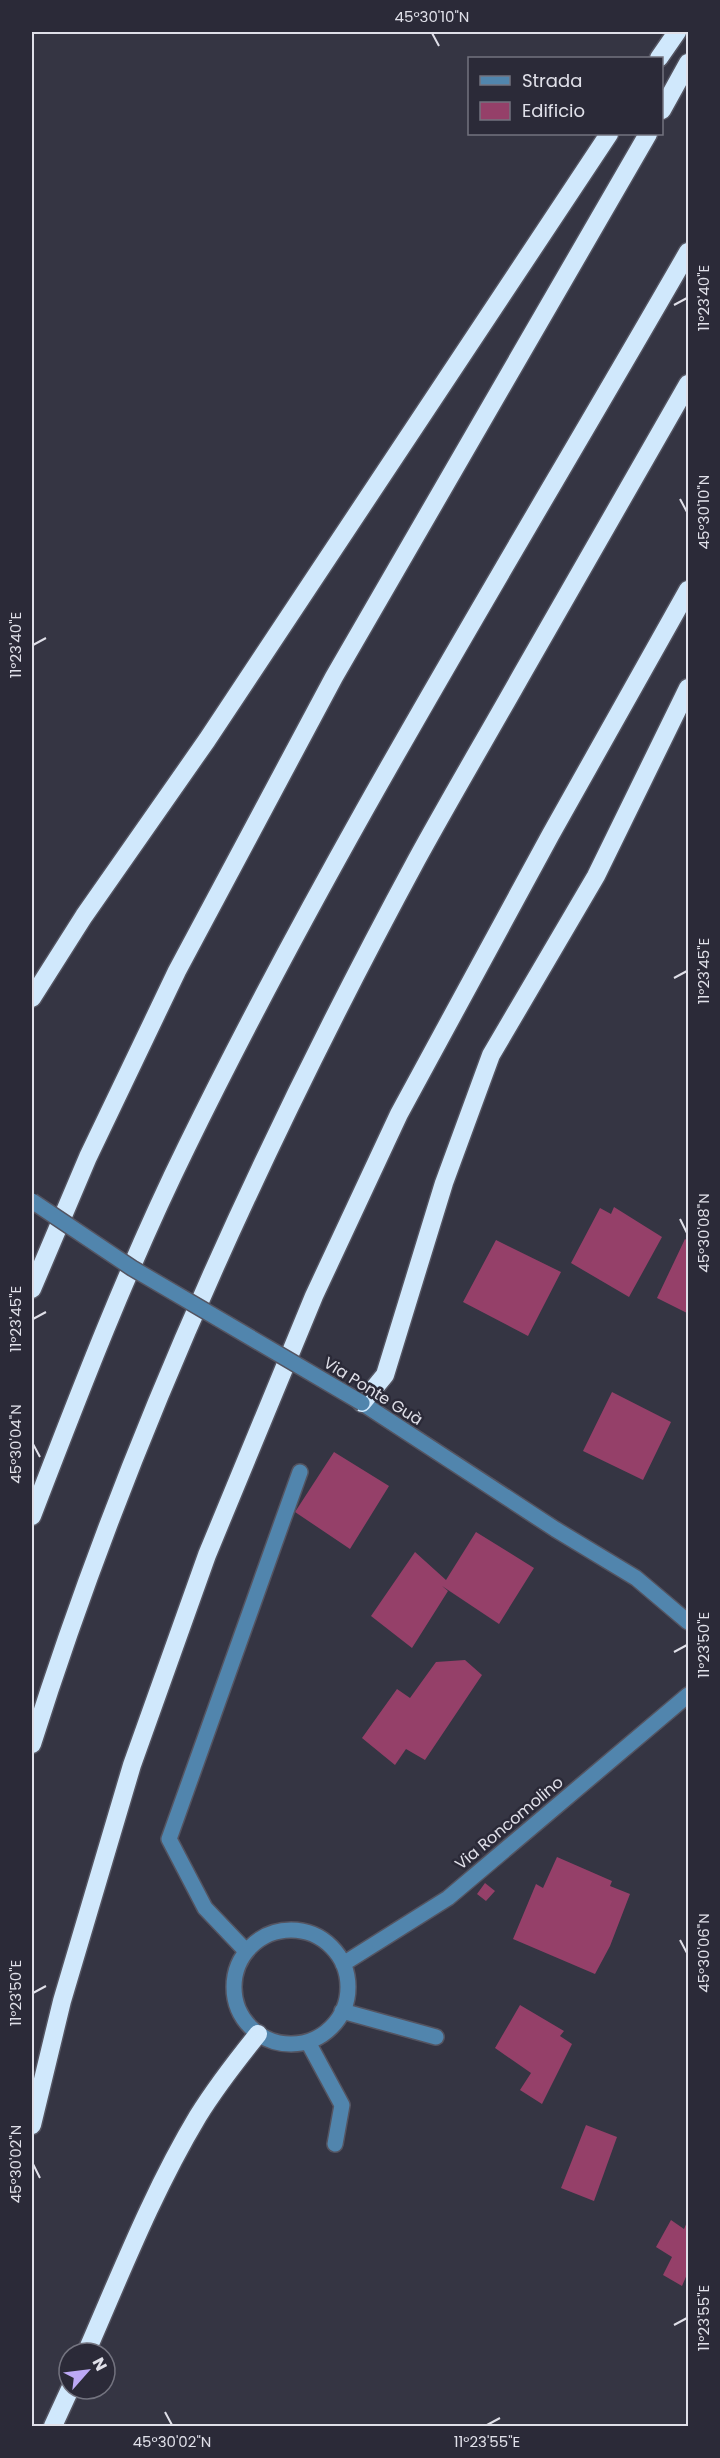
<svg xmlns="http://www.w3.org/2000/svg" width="720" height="2458" font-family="Poppins,sans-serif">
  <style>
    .building { fill: #954069 }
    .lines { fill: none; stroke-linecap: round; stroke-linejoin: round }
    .minor-casing { stroke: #545461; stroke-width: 18 }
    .highway-casing { stroke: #545461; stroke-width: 21 }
    .minor { stroke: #5185ad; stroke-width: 15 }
    .highway { stroke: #d0e8fc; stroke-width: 18 }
    .minor-bridge-casing { stroke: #545461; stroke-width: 18; stroke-linecap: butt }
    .minor-bridge { stroke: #5185ad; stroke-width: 15 }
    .ticks { fill: none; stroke: #e0e0e9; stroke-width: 2 }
    .labels { text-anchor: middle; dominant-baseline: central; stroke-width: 5; stroke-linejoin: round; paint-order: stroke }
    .street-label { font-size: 16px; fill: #e0e0e9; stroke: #2b2a38 }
    .neatline { fill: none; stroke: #e0e0e9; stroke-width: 2 }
    .ticks-label { font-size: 15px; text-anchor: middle; fill: #e0e0e9 }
  </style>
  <rect width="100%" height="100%" fill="#353543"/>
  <path class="building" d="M614,1207L662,1237L629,1297L571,1263L600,1208L611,1214Z
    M685,1239L688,1241L687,1313L657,1298Z
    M496,1240L561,1272L528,1336L463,1302Z
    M612,1392L671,1422L643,1480L583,1451Z
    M334,1452L389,1486L350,1549L295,1512Z
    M476,1532L534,1568L499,1624L442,1586L448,1591L412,1648L371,1616L415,1552L446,1580Z
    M465,1660L482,1675L425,1760L406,1749L395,1765L362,1738L397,1689L410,1698L436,1662Z
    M557,1857L612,1881L610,1886L630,1894L610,1946L595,1974L513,1939L536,1884L543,1888Z
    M485,1883L495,1891L486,1901L477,1894Z
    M520,2005L564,2031L560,2036L572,2044L542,2104L520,2090L531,2073L495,2048Z
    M586,2125L617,2137L594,2201L561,2188Z
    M671,2220L684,2229L688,2220V2272L682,2286L663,2275L672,2257L656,2247Z"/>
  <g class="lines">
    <g class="minor-casing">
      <path id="minor" d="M362,1403L555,1529L636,1578L688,1622
        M234 1987a57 57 0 1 1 114 0a57 57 0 1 1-114 0Z
        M246,1951L205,1908L169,1839L300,1472
        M343,1964L448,1898L688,1695
        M342,2011L436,2037
        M308,2042L342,2105L335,2144"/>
    </g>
    <g class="highway-casing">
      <path id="highway" d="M659,58L677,32
        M662,110L688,63
        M32,998L84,916L207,740L609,134
        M32,1289L88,1157L177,971L334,677L648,134
        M362,1403L385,1375L444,1183L491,1055L596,876L688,688
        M32,1516C80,1391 128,1266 187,1146C337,839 518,548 688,252
        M32,1744C129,1437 264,1142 417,859C451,797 487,736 522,674C578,577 633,480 688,384
        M32,2125L62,2001L132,1765L207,1555L314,1296L399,1114L551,834L688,590
        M86,2353C121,2273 153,2191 198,2116C216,2087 237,2060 258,2034
        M53,2426L70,2389"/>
    </g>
    <use href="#minor" class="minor"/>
    <use href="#highway" class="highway"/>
    <g class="minor-bridge-casing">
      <path id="minor-bridge" d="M32,1201L132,1268L362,1403"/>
    </g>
    <use href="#minor-bridge" class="minor-bridge"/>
  </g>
  <path class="ticks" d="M432,33L439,46M674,305L687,298M680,499L687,512M33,645L46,638M674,978L687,971M680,1219L687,1233M33,1319L46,1312M33,1444L40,1457M674,1652L687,1645M680,1940L687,1953M33,1993L46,1986M33,2164L40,2178M674,2325L687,2318M165,2412L172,2425M487,2425L500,2418"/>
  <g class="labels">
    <g class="street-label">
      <text transform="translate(373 1391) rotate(32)">Via Ponte Guà</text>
      <text transform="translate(509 1823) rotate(-40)">Via Roncomolino</text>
    </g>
  </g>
  <rect width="720" height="2458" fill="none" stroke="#2b2a38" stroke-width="66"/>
  <rect x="468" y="57" width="195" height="78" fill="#2b2a38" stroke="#73737f" stroke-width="1.5"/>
  <rect x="480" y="76" width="30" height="9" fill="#5185ad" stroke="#73737f" stroke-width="1.5"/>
  <text x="522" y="87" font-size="18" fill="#e0e0e9">Strada</text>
  <rect x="480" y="102" width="30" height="18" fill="#954069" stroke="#73737f" stroke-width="1.5"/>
  <text x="522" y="117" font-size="18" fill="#e0e0e9">Edificio</text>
  <g transform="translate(87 2371) rotate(62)"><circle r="28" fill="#2b2a38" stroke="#73737f" stroke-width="1.5"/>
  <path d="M0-4.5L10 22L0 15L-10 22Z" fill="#bda9f5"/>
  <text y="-9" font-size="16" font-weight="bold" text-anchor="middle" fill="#e0e0e9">N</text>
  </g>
  <rect x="33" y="33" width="654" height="2392" class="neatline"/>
  <g class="ticks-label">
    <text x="432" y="22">45°30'10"N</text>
    <text transform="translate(704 298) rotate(-90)" y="5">11°23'40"E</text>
    <text transform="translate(704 512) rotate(-90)" y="5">45°30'10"N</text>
    <text transform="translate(16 645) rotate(-90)" y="5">11°23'40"E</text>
    <text transform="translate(704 971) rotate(-90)" y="5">11°23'45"E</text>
    <text transform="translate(704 1233) rotate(-90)" y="5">45°30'08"N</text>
    <text transform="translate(16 1319) rotate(-90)" y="5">11°23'45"E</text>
    <text transform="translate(16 1444) rotate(-90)" y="5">45°30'04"N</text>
    <text transform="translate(704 1645) rotate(-90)" y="5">11°23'50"E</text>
    <text transform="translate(704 1953) rotate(-90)" y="5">45°30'06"N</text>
    <text transform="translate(16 1993) rotate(-90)" y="5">11°23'50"E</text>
    <text transform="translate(16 2164) rotate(-90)" y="5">45°30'02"N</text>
    <text transform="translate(704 2318) rotate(-90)" y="5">11°23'55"E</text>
    <text x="172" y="2447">45°30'02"N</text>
    <text x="487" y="2447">11°23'55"E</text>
  </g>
</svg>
